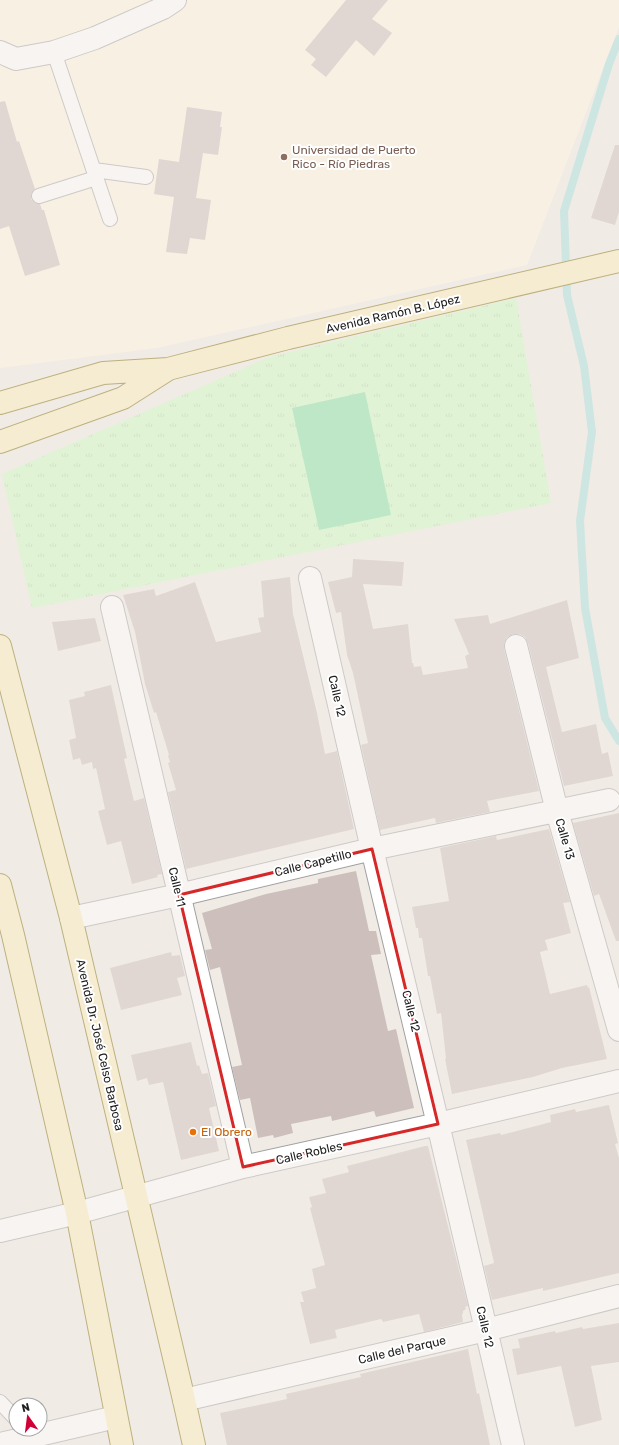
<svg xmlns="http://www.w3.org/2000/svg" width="619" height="1445" font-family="Rubik,sans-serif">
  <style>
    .education { fill: #fff7e1 }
    .park { fill: url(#park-tufts) }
    .pitch { fill: #81e3a4 }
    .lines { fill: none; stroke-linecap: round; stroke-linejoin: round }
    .stream { stroke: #a5e0de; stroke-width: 8 }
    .building { fill: #cdbfbc }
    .lane-casing { stroke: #a1a1a1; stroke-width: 16 }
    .street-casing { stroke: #a1a1a1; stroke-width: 24 }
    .secondary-casing { stroke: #7e6b00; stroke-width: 24 }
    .lane { stroke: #fff; stroke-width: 14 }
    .street { stroke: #fff; stroke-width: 22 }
    .secondary { stroke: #fceeb9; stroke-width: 22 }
    .marked { fill: none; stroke: #d62828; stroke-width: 3; stroke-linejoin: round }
    .education-dot { fill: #8d6e63; stroke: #fff; stroke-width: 1.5 }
    .food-dot { fill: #e8710a; stroke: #fff; stroke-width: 1.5 }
    .labels { text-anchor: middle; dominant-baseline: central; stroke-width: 4; stroke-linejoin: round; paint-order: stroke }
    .education-label { font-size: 12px; fill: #785e54; stroke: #fff; text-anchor: start }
    .street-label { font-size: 12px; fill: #202020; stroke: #fff }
    .food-label { font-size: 12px; fill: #c56008; stroke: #fff; text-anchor: start }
  </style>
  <defs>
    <pattern id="park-tufts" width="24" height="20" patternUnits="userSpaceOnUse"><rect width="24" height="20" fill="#cdfcc2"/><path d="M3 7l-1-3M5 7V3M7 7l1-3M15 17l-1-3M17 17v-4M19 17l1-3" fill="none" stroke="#b0d8a6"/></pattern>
  </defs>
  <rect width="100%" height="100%" fill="#f1ebe6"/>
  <path class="education" d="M0,0H619V27L527,265L157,348L0,368Z"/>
  <path class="park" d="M516,298L551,503L32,608L2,474L269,357Z"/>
  <path class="pitch" d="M365,392L391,515L319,530L292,408Z"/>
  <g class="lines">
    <path class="stream" d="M619,39L609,64L564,211L567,295L584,366L592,432L580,521L585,608L605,718L619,741"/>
  </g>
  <path class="building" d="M346,0H388L372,19L392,33L374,56L356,40L326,77L311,65L316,59L305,50Z
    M5,101L17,142L19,141L35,189L31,194V199L34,202L40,204L42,210H44L60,265L25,276L9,226L0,229V102Z
    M187,107L222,112L220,127H222L218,155L203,153L196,198L211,200L205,240L190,238L187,254L166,252L174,197L154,194L159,159L179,162Z
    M615,145H619V212L615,225L591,218Z
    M353,559L404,562L402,586L363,584L373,629L408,624L412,663H413L414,667L421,666L423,675L468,668L465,656L469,654L454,619L488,615L490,624L567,600L579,658L546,667L562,732L596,724L602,754L608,752L613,776L564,786L528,643L525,637L520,634H513L507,637L504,643V649L539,791L487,801L490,812L436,823L435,818L380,830L361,745L368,743L353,673L347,655L341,612L336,613L328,582L352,577Z
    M290,577L293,614L317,713L325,754L337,751L354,829L186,869L168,792L176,790L168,763L170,762L168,756L169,755L156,712L154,713L145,684L135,632L123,595L154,589L156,596L195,582L216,642L261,632L258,618L264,617L261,581Z
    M95,618L101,641L58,651L52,622Z
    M111,685L127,758L124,759L134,801L144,798L162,874L157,875L158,877L132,884L121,841L107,845L98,811L105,809L96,768L93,769L92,762L82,765L80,758L73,760L69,740L76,738L69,700L85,696L84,692Z
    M619,813V941H616L599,894L594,896L573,823Z
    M549,829L570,902L563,903L571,933L545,940L548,950L540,952L550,994L587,985L588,988L589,987L607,1059L562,1068L533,1077L452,1094L445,1059H446L441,1013L437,1014L430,976H428L422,938H419L418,928H416L412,907L449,901L440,848L496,836L497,840Z
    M356,871L369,931H376L381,954L371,955L388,1031L396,1029L414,1108L376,1117L374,1111L332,1121L331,1116L291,1124L293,1133L274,1138L273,1135L258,1138L250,1098L240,1100L232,1067L242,1065L220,967L210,970L205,950L212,949L202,913L266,894L318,883V879Z
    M171,952L172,956L180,955L185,976L177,978L182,995L121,1010L110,968Z
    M191,1042L197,1066L199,1065L202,1074L208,1073L216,1106L209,1108L219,1151L181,1160L163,1082L149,1085L147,1078L137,1081L131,1055Z
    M609,1105L618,1143L615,1144L619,1158V1273L543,1291V1288L492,1300L484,1266L494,1263L466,1140L500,1133L501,1135L551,1122L550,1115L575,1109L576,1112Z
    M425,1146H428L468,1306L465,1307L466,1309L463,1311V1314H462L463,1322L424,1332L419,1314L383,1322L382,1320L381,1319L335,1330L337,1338L310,1344L300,1302H304L301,1292L316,1288L312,1269L325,1265L310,1208L312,1207L309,1197L326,1193L322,1179L349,1172L347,1166Z
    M619,1323V1362L591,1366L602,1420L575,1427L561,1366L517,1375L512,1349L520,1348L518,1339L555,1331L556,1333L582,1327L583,1329Z
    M468,1349L477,1394L479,1393L490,1445H227L220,1413L287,1399L286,1394L361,1377L360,1374Z"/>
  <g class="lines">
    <g class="lane-casing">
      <path id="lane" d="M54,52L110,219
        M94,170L146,177
        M39,196L96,178
        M0,1402L16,1419"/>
    </g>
    <g class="street-casing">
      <path id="street" d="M0,52L16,59L54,52L95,38L163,8L175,0
        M310,578L372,849L438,1124L513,1445
        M112,607L243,1167
        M516,646L557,811L619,1030
        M71,918L179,895L372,849L609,800
        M0,1231L77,1213L243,1167L438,1124L619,1081
        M184,1400L486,1330L619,1296
        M0,1444L116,1417"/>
    </g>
    <g class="secondary-casing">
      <path id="secondary" d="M0,403L103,373L168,369L288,338L619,261
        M0,442L123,398L167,370
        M0,646L71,918L184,1400L194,1445
        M0,885L13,935L77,1213L122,1445"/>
    </g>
    <use href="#lane" class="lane"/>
    <use href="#street" class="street"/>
    <use href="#secondary" class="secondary"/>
  </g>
  <path d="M0 0H619V1445H0ZM372,849L438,1124L243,1167L179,895Z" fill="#f1ebe6" fill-opacity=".55" fill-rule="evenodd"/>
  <path class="marked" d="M372,849L438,1124L243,1167L179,895Z"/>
  <circle class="education-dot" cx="284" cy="157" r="4"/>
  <circle class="food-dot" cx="193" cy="1132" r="4"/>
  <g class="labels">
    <g class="education-label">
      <text x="292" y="150">Universidad de Puerto<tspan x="292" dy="14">Rico - Río Piedras</tspan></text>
    </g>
    <g class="street-label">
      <text transform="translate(393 314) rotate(-13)">Avenida Ramón B. López</text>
      <text transform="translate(337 696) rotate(77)">Calle 12</text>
      <text transform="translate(565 839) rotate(74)">Calle 13</text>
      <text transform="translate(313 863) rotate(-14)">Calle Capetillo</text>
      <text transform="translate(177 887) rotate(77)">Calle 11</text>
      <text transform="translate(411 1011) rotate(76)">Calle 12</text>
      <text transform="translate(100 1045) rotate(77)">Avenida Dr. José Celso Barbosa</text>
      <text transform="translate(309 1153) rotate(-13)">Calle Robles</text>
      <text transform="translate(485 1327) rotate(77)">Calle 12</text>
      <text transform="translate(402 1350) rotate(-13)">Calle del Parque</text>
    </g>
    <g class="food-label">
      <text x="201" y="1132">El Obrero</text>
    </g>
  </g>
  <g transform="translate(28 1417) rotate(346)"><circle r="19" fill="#ffffff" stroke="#a6a6a6"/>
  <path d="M0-3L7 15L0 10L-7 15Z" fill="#d00036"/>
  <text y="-6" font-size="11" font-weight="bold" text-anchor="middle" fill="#202020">N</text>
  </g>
</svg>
